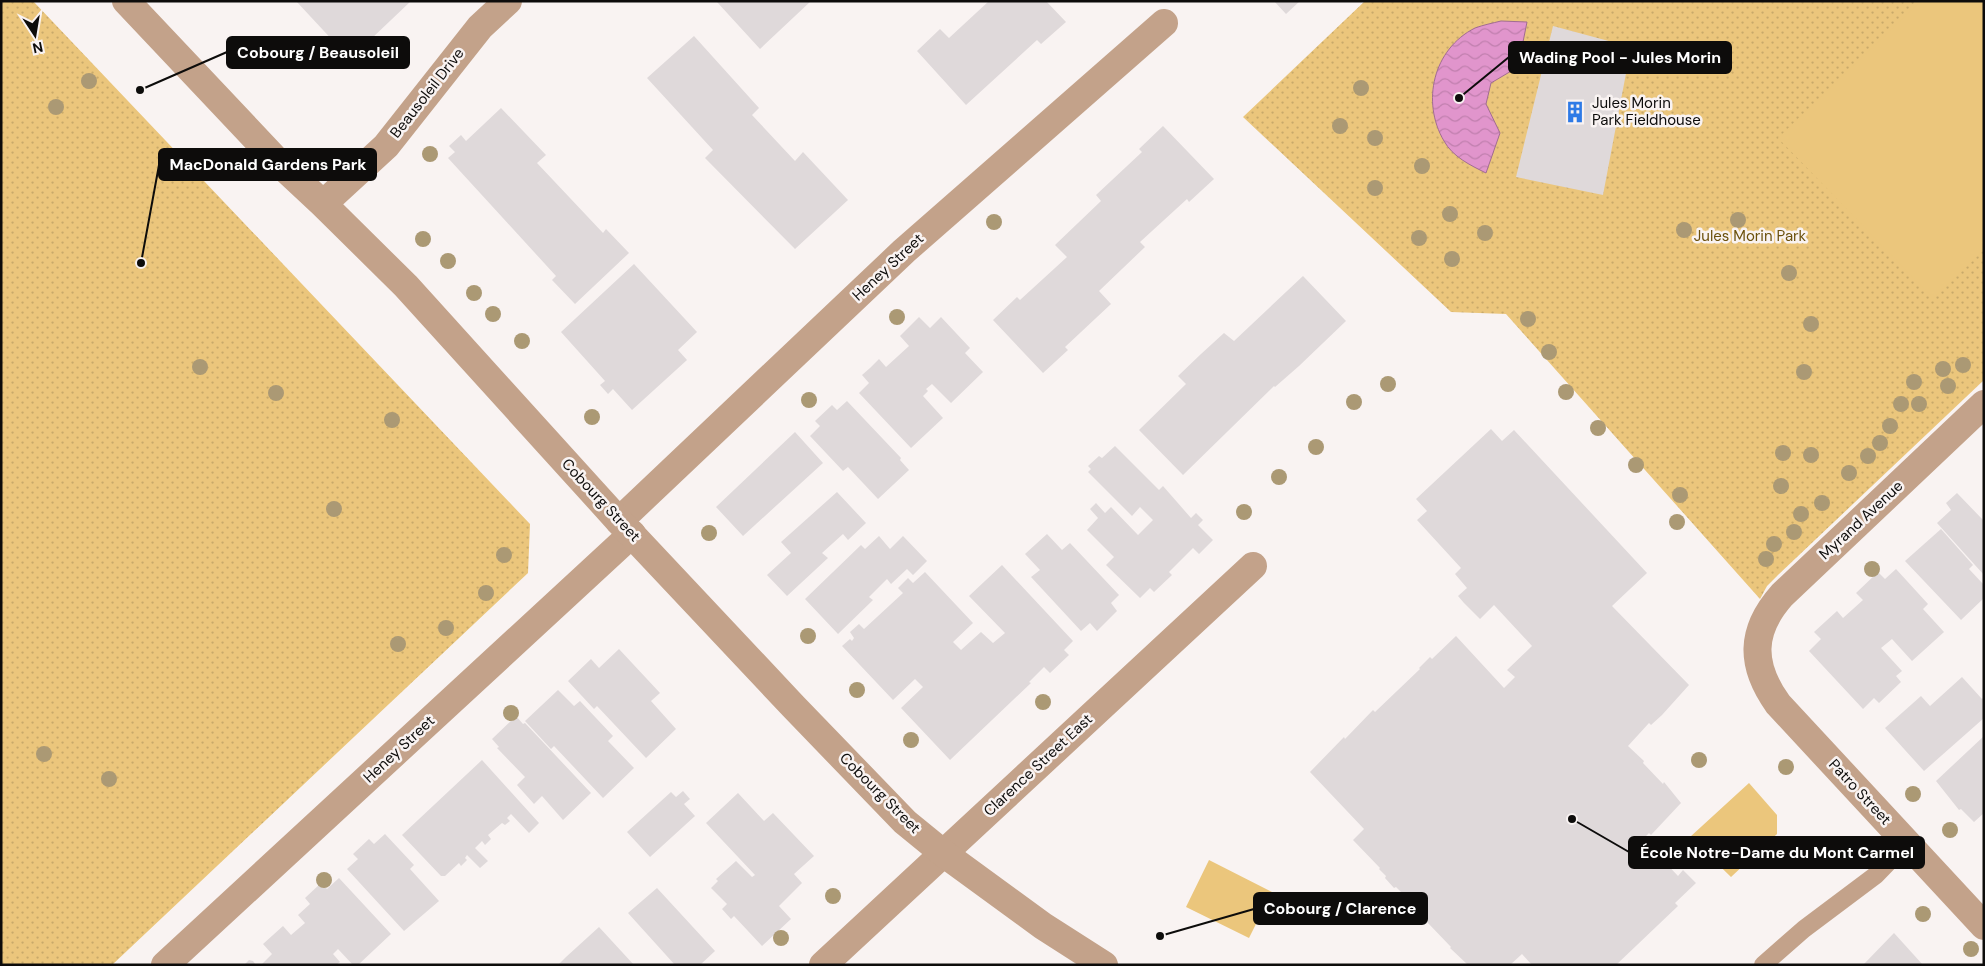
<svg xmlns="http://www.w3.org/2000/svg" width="1985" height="966" font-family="'DM Sans',sans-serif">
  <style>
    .park { fill: url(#park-dots) }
    .garden { fill: #ebc67c }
    .water { fill: url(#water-waves); stroke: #a16c92 }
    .building { fill: #dfd9da }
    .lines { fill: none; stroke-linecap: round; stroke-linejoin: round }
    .service { stroke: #c3a28a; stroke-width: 18 }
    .minor { stroke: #c3a28a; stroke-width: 28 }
    .tertiary { stroke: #c3a28a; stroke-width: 28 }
    .tree { fill: #ab9974 }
    .labels { text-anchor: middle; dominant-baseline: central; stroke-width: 5; stroke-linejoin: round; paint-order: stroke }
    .street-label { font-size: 15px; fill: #0d0c0b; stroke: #f9f3f2 }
    .poi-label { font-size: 15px; fill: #0d0c0b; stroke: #f9f3f2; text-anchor: start }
    .park-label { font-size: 15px; fill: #6b500c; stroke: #f9f3f2 }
    .leader { fill: none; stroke: #0d0c0b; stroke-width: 2 }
    .callout-dot { fill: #0d0c0b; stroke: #f9f3f2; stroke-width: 2 }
    .callout { fill: #0d0c0b; stroke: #0d0c0b; stroke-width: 2 }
    .callout-label { font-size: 16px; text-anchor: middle; font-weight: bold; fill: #fff }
  </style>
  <defs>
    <pattern id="park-dots" width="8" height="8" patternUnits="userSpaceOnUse" patternTransform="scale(1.25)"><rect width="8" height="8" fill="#ebc67c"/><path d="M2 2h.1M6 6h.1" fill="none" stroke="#c8a96a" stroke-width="1.8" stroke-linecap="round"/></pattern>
    <pattern id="water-waves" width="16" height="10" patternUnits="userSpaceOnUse" patternTransform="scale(1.25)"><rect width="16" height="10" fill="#e195cc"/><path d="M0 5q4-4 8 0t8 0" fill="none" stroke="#c07fae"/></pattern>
  </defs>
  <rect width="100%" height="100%" fill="#f9f3f2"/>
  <path class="park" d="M1,1H33L530,524L528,573L112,965H1Z
    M1365,1H1984V380L1778,575L1767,586L1760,599L1506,314L1451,312L1243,117Z"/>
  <path class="garden" d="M1921,1H1984V250L1933,298L1778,138Z
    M1749,783L1777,815V834L1731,877L1690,837Z
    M1209,860L1272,892L1249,938L1186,907Z"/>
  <path class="water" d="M1501,21L1527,22L1518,67L1491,83L1486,104L1500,133L1486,173C1470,165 1453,157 1444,141C1421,102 1433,49 1475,28C1483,25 1493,23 1501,21Z"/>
  <path class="building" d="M296,1H411L350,59Z
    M718,1H811L760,49L717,2Z
    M989,1H1046L1066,22L1041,44L1037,40L966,105L917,51L940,29L949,38Z
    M1274,1H1300L1286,14Z
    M1553,26L1631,47L1603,195L1516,177Z
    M694,36L759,108L752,115L795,161L803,152L848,200L795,249L705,158L713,150L647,78Z
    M501,108L546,155L537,163L603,233L606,229L629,253L575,304L552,280L556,276L448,158L455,152L449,146L461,135L466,141Z
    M1163,126L1214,179L1189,202L1187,199L1140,242L1145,247L1099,291L1111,304L1065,347L1068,350L1043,373L993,320L1017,297L1020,300L1067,257L1055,245L1101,201L1096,195L1142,152L1139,149Z
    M634,264L697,332L678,350L687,360L632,410L613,389L608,394L600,385L605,381L561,332Z
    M1303,276L1346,321L1299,366L1275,387L1274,386L1183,475L1139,430L1186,384L1178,376L1201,354L1224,333L1234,341Z
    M919,317L930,328L941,317L970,348L965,353L983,372L951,403L932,384L926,389L928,391L923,396L943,418L911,448L859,393L869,383L862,375L870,368L879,359L886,367L909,346L900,336Z
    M847,401L901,458L900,460L909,470L878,499L848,467L843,471L810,436L820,426L815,421L832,405L837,410Z
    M1491,429L1502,441L1514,430L1647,573L1612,606L1689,685L1662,715L1651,725L1649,723L1628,746L1644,761L1643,763L1663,784L1664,782L1681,803L1651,835L1649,833L1643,839L1678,876L1683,870L1696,883L1675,903L1678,906L1616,965H1532L1522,954L1510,965H1468L1450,948L1451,947L1402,896L1404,895L1396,887L1394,888L1385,878L1386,876L1379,869L1380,868L1353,840L1364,829L1310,772L1344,737L1345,739L1373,710L1375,712L1420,669L1419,668L1430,657L1432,659L1456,636L1504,688L1515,677L1507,670L1532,646L1494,605L1480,619L1464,603L1458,596L1467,588L1455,574L1461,568L1417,520L1427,511L1416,499Z
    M795,432L823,463L743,536L716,507Z
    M1115,446L1159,490L1163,486L1191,518L1196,513L1203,520L1198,525L1213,540L1199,554L1193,548L1169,572L1172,575L1154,592L1150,588L1140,598L1106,565L1114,557L1087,530L1098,518L1090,509L1096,503L1105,513L1111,507L1138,535L1153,520L1140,507L1132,516L1088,472L1091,469L1088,466L1099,456L1102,458Z
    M837,492L866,523L848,540L843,534L822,553L828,558L787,596L767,575L791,553L781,542Z
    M1957,493L1984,521V575L1937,523L1951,510L1946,503Z
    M1941,529L1973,565L1969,569L1984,585V598L1961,620L1905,561Z
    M1047,534L1062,550L1070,543L1119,595L1111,603L1117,611L1097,631L1090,623L1081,631L1031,577L1040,570L1025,554Z
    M879,536L890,549L903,536L927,561L913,575L907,569L891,584L887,579L869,597L873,600L838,634L805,599L861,545L865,549Z
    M1002,565L1073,641L1064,650L1069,655L1050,673L1044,667L1029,682L1031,683L950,760L901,708L923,687L915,679L893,700L842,646L850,639L852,641L854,638L850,632L859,624L864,629L903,593L898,588L908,578L913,583L925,572L973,623L953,642L961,650L981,632L993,643L1005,633L969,596Z
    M1896,569L1928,604L1923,609L1944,632L1912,661L1892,639L1881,648L1902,671L1896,676L1901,682L1879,703L1874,698L1863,709L1809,651L1821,639L1814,632L1837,611L1843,618L1863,600L1856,593L1878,572L1885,579Z
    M619,649L660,693L651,701L676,729L646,758L597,706L594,709L568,681L591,659L599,668Z
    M1962,677L1982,699L1984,697V718L1924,771L1885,728L1921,696L1930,706Z
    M558,690L574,706L580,701L613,736L608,741L634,768L603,798L554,746L551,749L525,721Z
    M516,716L523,724L525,723L591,793L563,820L542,796L534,804L517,785L525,777L497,748L499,747L492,739Z
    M1984,736V813L1974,822L1961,809L1959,810L1936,781Z
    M482,760L539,823L529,833L511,814L507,818L510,821L505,825L502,823L488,835L491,839L485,845L482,841L475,848L488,861L480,868L467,855L465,858L467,860L461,866L459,863L445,876H441L402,835Z
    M683,791L690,799L684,804L695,816L650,857L627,832L671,792L676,797Z
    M738,793L764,821L773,813L814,856L794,874L802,883L779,906L791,919L762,946L734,916L731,919L722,909L727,904L711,888L718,881L716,879L736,861L752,877L755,875L706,823Z
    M385,834L414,865L410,869L439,901L404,931L347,869L358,859L353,854L369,839L374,844Z
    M339,878L391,934L358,965H353L338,949L333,954L340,962L336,965H261L272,954L263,944L283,926L291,935L305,923L298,915L310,904L305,898L321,883L327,889Z
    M657,888L715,951L700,965H675L628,913Z
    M599,927L634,965H558L566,957Z
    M1894,933L1923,965H1863Z
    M249,960L253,961L256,965H244Z"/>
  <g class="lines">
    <path class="service" d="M1763,965L1804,929L1876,875L1907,843"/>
    <path class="minor" d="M1984,404L1782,595C1750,631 1750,665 1778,704L1984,926
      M619,521L904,251L1164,23
      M165,965L632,534
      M823,965L1253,566"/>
    <path class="tertiary" d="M126,1L278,162L323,204L406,286L619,521L793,706L905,822L943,853L1043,926L1104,965
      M323,204L386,146L480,27L508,1"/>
  </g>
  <g class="tree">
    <circle cx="89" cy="81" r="8"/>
    <circle cx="1361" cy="88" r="8"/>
    <circle cx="56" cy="107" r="8"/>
    <circle cx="1340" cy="126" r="8"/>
    <circle cx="1375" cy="138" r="8"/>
    <circle cx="430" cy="154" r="8"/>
    <circle cx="1422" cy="166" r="8"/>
    <circle cx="1375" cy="188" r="8"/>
    <circle cx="1450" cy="214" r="8"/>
    <circle cx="1738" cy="220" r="8"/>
    <circle cx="994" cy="222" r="8"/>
    <circle cx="1684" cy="230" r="8"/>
    <circle cx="1485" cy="233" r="8"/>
    <circle cx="1419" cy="238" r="8"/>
    <circle cx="423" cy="239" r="8"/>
    <circle cx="1452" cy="259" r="8"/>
    <circle cx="448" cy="261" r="8"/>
    <circle cx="1789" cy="273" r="8"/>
    <circle cx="474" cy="293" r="8"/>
    <circle cx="493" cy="314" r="8"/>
    <circle cx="897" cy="317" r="8"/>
    <circle cx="1528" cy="319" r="8"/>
    <circle cx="1811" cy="324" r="8"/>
    <circle cx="522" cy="341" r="8"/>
    <circle cx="1549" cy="352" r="8"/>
    <circle cx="1963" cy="365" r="8"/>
    <circle cx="200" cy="367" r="8"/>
    <circle cx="1943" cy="369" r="8"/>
    <circle cx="1804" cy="372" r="8"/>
    <circle cx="1914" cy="382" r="8"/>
    <circle cx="1388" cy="384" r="8"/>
    <circle cx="1948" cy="386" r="8"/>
    <circle cx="1566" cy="392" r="8"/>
    <circle cx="276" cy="393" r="8"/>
    <circle cx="809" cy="400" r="8"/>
    <circle cx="1354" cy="402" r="8"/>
    <circle cx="1901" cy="404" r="8"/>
    <circle cx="1919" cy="404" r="8"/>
    <circle cx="592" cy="417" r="8"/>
    <circle cx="392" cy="420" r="8"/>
    <circle cx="1890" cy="426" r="8"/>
    <circle cx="1598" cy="428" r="8"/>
    <circle cx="1880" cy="443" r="8"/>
    <circle cx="1316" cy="447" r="8"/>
    <circle cx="1783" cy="453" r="8"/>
    <circle cx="1811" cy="455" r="8"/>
    <circle cx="1868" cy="456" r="8"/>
    <circle cx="1636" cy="465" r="8"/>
    <circle cx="1849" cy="473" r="8"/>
    <circle cx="1279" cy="477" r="8"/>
    <circle cx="1781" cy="486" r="8"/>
    <circle cx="1680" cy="495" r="8"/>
    <circle cx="1822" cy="503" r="8"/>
    <circle cx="334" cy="509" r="8"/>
    <circle cx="1244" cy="512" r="8"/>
    <circle cx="1801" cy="514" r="8"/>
    <circle cx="1677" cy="522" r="8"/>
    <circle cx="1794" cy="532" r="8"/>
    <circle cx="709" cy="533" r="8"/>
    <circle cx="1774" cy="544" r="8"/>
    <circle cx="504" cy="555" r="8"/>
    <circle cx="1766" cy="559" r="8"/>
    <circle cx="1872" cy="569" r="8"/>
    <circle cx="486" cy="593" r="8"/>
    <circle cx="446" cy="628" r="8"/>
    <circle cx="808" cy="636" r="8"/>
    <circle cx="398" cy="644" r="8"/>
    <circle cx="857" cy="690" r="8"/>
    <circle cx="1043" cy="702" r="8"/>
    <circle cx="511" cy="713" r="8"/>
    <circle cx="911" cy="740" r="8"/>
    <circle cx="44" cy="754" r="8"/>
    <circle cx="1699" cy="760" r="8"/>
    <circle cx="1786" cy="767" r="8"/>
    <circle cx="109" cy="779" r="8"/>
    <circle cx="1913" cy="794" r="8"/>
    <circle cx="1950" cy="830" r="8"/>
    <circle cx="324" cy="880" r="8"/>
    <circle cx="833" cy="896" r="8"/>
    <circle cx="1923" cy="914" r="8"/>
    <circle cx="781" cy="938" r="8"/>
    <circle cx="1971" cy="949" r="8"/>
  </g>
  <defs>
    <g id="building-bare" transform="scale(1.725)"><path d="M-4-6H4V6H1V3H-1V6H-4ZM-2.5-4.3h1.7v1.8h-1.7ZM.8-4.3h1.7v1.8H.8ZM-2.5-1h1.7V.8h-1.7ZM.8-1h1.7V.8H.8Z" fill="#2e7ae6" stroke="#f9f3f2" stroke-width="2.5" paint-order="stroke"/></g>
  </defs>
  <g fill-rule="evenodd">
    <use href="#building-bare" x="1575" y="112"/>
  </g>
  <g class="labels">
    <g class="street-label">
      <text transform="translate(427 93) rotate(-52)">Beausoleil Drive</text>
      <text transform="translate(888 267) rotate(-43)">Heney Street</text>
      <text transform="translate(601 500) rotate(47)">Cobourg Street</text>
      <text transform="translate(1861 520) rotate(-43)">Myrand Avenue</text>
      <text transform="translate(399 749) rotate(-43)">Heney Street</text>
      <text transform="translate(1038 765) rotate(-43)">Clarence Street East</text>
      <text transform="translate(1860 792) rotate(47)">Patro Street</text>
      <text transform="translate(880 793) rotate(45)">Cobourg Street</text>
    </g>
    <g class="poi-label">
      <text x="1592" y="103">Jules Morin<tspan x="1592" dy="17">Park Fieldhouse</tspan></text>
    </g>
    <g class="park-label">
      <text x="1750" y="236">Jules Morin Park</text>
    </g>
  </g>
  <path class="leader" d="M140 90L227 52M1459 98L1509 57M141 263L159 165M1572 819L1629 852M1160 936L1254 909"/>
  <g class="callout-dot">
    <circle cx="140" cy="90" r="5"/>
    <circle cx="1459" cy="98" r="5"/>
    <circle cx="141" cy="263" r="5"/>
    <circle cx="1572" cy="819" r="5"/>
    <circle cx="1160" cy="936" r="5"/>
  </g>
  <g class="callout">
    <rect x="227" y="37" width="182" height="31" rx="5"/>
    <rect x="1509" y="42" width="222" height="31" rx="5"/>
    <rect x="159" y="149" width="217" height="31" rx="5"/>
    <rect x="1629" y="837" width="295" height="31" rx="5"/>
    <rect x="1254" y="893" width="173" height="31" rx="5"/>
  </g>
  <g class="callout-label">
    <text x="318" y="58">Cobourg / Beausoleil</text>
    <text x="1620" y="63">Wading Pool - Jules Morin</text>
    <text x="268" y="170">MacDonald Gardens Park</text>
    <text x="1777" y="858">École Notre-Dame du Mont Carmel</text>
    <text x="1340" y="914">Cobourg / Clarence</text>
  </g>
  <rect width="1985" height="966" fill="none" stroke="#0d0c0b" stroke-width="5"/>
  <g transform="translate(35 35) rotate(168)" stroke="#f9f3f2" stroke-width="4" paint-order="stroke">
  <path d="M0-4L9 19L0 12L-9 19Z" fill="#0d0c0b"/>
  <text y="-8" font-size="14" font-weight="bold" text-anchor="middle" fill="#0d0c0b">N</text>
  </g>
</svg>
